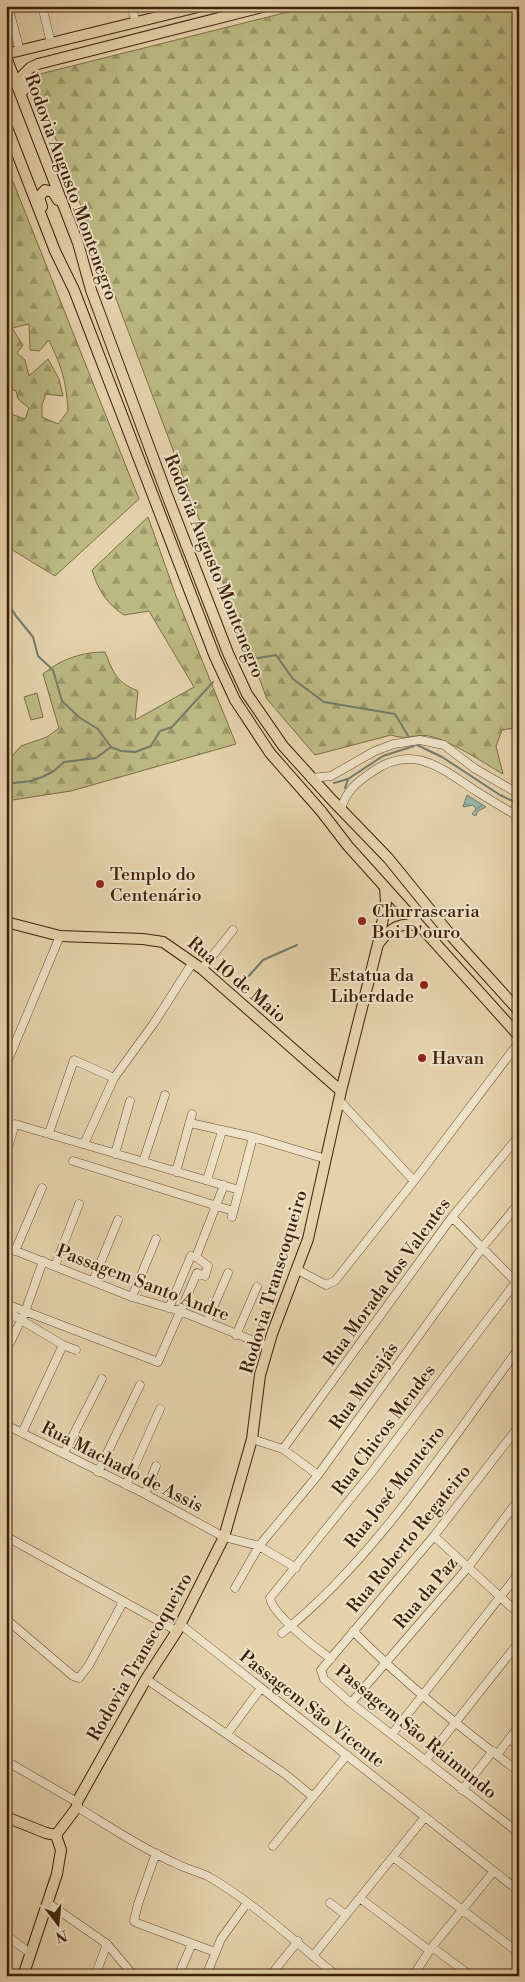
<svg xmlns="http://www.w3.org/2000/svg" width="525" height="1982" font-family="'Libre Bodoni',serif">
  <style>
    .forest { fill: url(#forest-firs); stroke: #7d6d45; fill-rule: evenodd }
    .pitch { fill: #bcba83; stroke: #7d6d45 }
    .water { fill: url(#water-waves); stroke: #737b6a }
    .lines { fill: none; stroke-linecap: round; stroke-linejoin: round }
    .stream { stroke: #737b6a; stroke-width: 2 }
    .minor-casing { stroke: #684c30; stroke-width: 9 }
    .major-casing { stroke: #3e2007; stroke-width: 12 }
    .minor { stroke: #eee2c8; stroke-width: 8 }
    .major { stroke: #e5d2ab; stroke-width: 10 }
    .poi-dot { fill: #8f2418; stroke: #eee2c8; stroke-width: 2 }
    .labels { text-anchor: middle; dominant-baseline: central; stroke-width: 4; stroke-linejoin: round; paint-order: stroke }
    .street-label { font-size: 18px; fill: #3e2007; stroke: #eee2c8 }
    .poi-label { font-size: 18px; fill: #3e2007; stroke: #eee2c8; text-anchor: start }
  </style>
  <defs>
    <pattern id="forest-firs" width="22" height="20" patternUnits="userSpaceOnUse" patternTransform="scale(1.25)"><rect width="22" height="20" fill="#bcba83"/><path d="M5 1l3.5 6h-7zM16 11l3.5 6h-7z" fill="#9a9769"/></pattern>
    <pattern id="water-waves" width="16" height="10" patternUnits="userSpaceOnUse" patternTransform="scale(1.25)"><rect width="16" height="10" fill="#96b7ac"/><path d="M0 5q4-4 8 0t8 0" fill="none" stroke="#7c948a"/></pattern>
  </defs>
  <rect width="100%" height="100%" fill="#e5d2ab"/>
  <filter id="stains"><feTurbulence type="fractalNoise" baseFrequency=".004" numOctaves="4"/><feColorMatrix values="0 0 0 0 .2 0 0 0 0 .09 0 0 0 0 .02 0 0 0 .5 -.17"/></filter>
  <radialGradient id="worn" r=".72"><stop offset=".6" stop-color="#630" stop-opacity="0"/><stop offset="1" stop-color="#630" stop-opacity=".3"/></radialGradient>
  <path class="forest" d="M312,6H519V727L502,730L496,746L503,774C482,762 452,741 429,736C415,733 409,741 391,735L315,755L267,699L32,76Z
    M6,164L139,499L55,576L6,546V418L11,414L25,419L29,408L18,399L16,391L6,387ZM29,324L30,350L39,351L49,340C62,369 66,379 68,411L58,424L42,417V405L46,394L63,396L59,379L48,359L29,376L25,360L17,353L23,345L12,328Z
    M148,517L176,596L236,744L71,791L6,801V763L21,746L47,737L59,728L43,674C61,659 82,652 105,652C114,674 116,682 138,691L135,720L194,687L149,611L124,615C107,604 98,590 92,570Z"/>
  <path class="pitch" d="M37,693L43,717L31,720L24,697Z"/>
  <path class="water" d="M467,795L486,807L478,811L476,816L472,814L476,809L473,805L463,807Z"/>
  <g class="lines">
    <path class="stream" d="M6,600L16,616L33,637L38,656L53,670L62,701L80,718L98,729L111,747L121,751L135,752L151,746L160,731L172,727L213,682
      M246,660L276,655L293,679L324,702L395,714L410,739
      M413,743L442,757L500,795L519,804
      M334,783L348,779L383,756L414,746
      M6,784L31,781L42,777L54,771L64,762L96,758L111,747
      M345,788L348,779
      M239,987L263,960L297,945"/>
    <g class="minor-casing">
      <path id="minor" d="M8,6L20,51
        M42,6L51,43
        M131,6L136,22
        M311,778L331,776L375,751L394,744L420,740L444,745L474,768L519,794
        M341,809C346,791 357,782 372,772C413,743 441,768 476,791C490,800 504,808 519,817
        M202,969L233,930
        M6,1065L60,936
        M339,1100L414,1181
        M190,1123L253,1137L326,1159
        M49,1133L74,1060L114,1078
        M84,1144L114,1078L154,1023L193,962
        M6,1154L15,1124L239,1190
        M115,1154L130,1101
        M73,1161L233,1211
        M143,1162L165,1095
        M176,1172L192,1114
        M207,1180L222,1131
        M232,1217L253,1137
        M452,1217L519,1285
        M6,1247L132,1297L180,1311L269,1347
        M15,1251L42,1188
        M55,1266L79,1204
        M298,1270L326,1285L335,1281L414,1181L519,1042
        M93,1281L118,1220
        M132,1297L156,1239
        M6,1304L158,1362L197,1273L205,1276L208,1266L196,1257L224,1185
        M169,1308L191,1256
        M6,1311L63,1345L76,1350
        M207,1322L228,1273
        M236,1335L257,1287
        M6,1351L25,1312L43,1261
        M6,1425L145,1494L224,1537L259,1546L296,1568
        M519,1426L434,1536L321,1670L324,1679L351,1703L519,1833
        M22,1433L63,1345
        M252,1439L283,1449L318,1475
        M283,1449L452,1217L519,1136
        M64,1453L102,1379
        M98,1472L140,1385
        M126,1485L160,1409
        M145,1494L156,1466
        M434,1536L519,1614
        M6,1539L7,1537L177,1631
        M235,1588L259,1546L318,1475L482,1248L519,1203
        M6,1619L73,1676L79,1678L89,1665L123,1602
        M180,1624L519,1891
        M353,1631C404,1683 461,1728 519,1772
        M282,1633C374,1560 449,1443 519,1348
        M331,1659C317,1649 272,1614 270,1598L372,1472L519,1278
        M146,1679L285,1774L313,1797
        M351,1703L469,1566L519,1499
        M227,1734L261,1688
        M392,1734L519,1573
        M510,1739L519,1746
        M497,1755L519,1726
        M6,1761L77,1802
        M425,1761L519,1642
        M462,1790L493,1751
        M77,1807C110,1827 143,1849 179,1865C189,1870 201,1872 211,1878C257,1905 296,1943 337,1976
        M6,1808L7,1807
        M273,1846L347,1755
        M156,1853L138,1904L134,1921L137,1923L215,1952
        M393,1857L519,1953
        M360,1898L430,1951
        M48,1903L107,1944L134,1976
        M330,1903L346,1915
        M6,1935L31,1954
        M432,1947L471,1976
        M313,1956L425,1817
        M95,1976L107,1944
        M178,1976L192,1944
        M206,1976L221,1939L247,1903
        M270,1976L298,1941
        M413,1976L432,1947L494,1871"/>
    </g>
    <g class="major-casing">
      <path id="major" d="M6,54L202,6
        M6,57L78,243L91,290L167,495L228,653L247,694L283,746L331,799L388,858L453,938L519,1011
        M24,90L22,76L30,68L38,64L266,6
        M6,125L55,251L74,290L215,657L235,700L270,753L321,811L348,846L519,1036
        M42,207L39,197L45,190L53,192L58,200
        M6,922L60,936L143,939L163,942L202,969L341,1091
        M379,943C390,928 402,920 421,927
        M6,1817L46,1833L56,1835
        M56,1835L77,1807V1802L146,1679L177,1631L224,1537L252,1439L260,1375L272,1334L308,1239L341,1091L378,944L386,903L385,888
        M23,1976L57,1874L61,1850L56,1835"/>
    </g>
    <use href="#minor" class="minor"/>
    <use href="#major" class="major"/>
  </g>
  <g class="poi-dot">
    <circle cx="100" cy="884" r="5"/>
    <circle cx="362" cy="921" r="5"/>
    <circle cx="424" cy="985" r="5"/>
    <circle cx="422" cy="1058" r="5"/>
  </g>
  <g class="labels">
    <g class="street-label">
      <text transform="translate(71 187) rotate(70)">Rodovia Augusto Montenegro</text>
      <text transform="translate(214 566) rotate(68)">Rodovia Augusto Montenegro</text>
      <text transform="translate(237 980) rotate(40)">Rua 10 de Maio</text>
      <text transform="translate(274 1282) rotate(-73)">Rodovia Transcoqueiro</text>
      <text transform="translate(387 1282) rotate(-54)">Rua Morada dos Valentes</text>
      <text transform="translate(143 1283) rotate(21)">Passagem Santo Andre</text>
      <text transform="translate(364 1386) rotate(-54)">Rua Mucajás</text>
      <text transform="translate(384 1430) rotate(-53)">Rua Chicos Mendes</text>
      <text transform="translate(122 1467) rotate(27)">Rua Machado de Assis</text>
      <text transform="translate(395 1487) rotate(-52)">Rua José Monteiro</text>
      <text transform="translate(409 1539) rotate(-51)">Rua Roberto Regateiro</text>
      <text transform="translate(426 1593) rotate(-50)">Rua da Paz</text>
      <text transform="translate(140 1657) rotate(-60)">Rodovia Transcoqueiro</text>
      <text transform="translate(312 1709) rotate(38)">Passagem São Vicente</text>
      <text transform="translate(416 1732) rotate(39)">Passagem São Raimundo</text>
    </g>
    <g class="poi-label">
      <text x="110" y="874">Templo do<tspan x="110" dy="21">Centenário</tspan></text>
      <text x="372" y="911">Churrascaria<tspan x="372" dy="21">Boi D'ouro</tspan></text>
      <text x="414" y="975" text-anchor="end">Estatua da<tspan x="414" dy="21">Liberdade</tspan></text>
      <text x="432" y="1058">Havan</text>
    </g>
  </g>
  <rect width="525" height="1982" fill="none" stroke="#e5d2ab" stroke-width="25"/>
  <rect x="8" y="8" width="510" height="1967" fill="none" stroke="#3e2007" stroke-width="2.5"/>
  <rect x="12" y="12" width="500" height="1957" fill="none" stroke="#3e2007"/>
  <g transform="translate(58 1924) rotate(164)" stroke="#eee2c8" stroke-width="4" paint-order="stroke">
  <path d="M0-4L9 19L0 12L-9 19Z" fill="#3e2007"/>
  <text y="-8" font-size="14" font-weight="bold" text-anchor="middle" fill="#3e2007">N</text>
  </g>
  <rect width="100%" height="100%" filter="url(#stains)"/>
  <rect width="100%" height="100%" fill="url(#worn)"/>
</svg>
